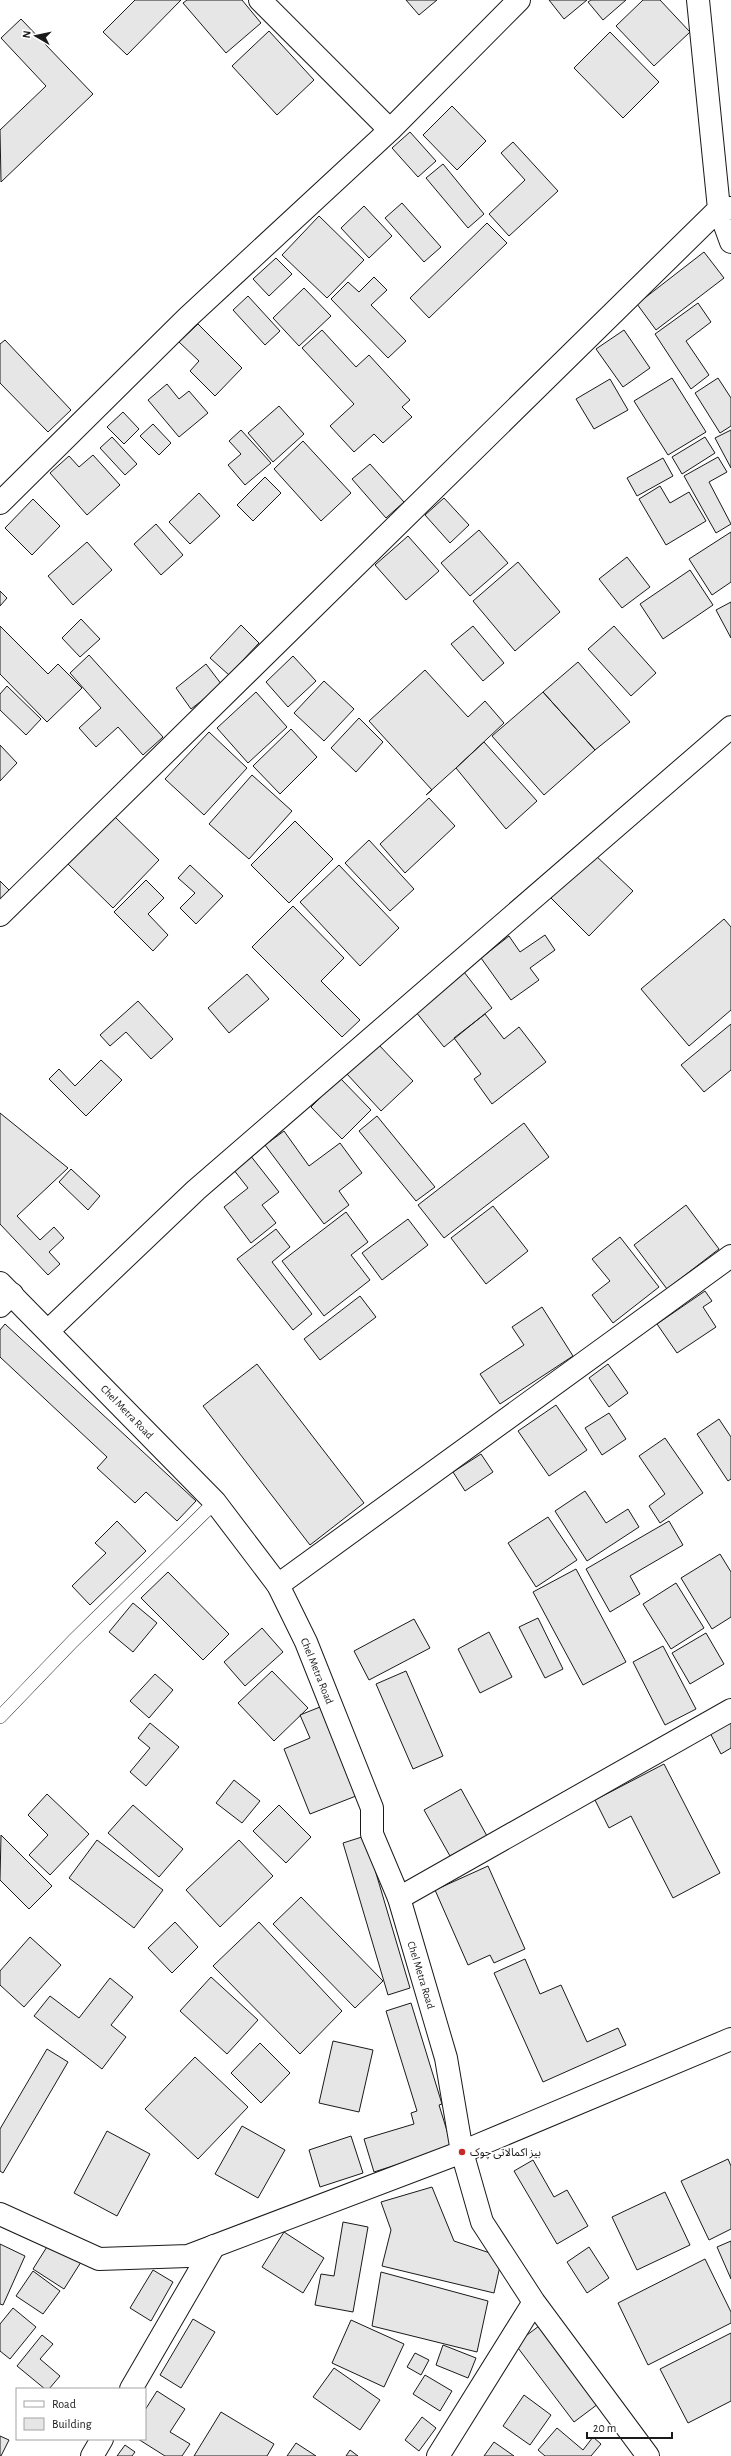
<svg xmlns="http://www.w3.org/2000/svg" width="731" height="2456" font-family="'Alegreya Sans','Noto Sans Arabic',sans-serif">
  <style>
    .building { fill: #e6e6e6; stroke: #1a1a1a }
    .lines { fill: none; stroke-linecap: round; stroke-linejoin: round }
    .lane-casing { stroke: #1a1a1a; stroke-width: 14 }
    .street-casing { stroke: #1a1a1a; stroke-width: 24 }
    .secondary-casing { stroke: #1a1a1a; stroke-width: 24 }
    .lane { stroke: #fff; stroke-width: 13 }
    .street { stroke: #fff; stroke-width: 22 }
    .secondary { stroke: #fff; stroke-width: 22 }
    .poi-dot { fill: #c62828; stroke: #fff; stroke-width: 1.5 }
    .labels { text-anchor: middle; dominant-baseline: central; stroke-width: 3; stroke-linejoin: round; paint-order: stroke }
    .street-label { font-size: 11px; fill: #1a1a1a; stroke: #fff }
    .poi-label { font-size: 11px; fill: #1a1a1a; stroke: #fff; text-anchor: start }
  </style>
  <rect width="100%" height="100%" fill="#fff"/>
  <path class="building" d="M135,0H181L127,55L103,32Z
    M187,0H242L261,23L226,53L183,3Z
    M406,0H437L419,15Z
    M549,0H587L564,19Z
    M591,0H626L603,20L588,2Z
    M643,0H660L690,32L654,66L616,26Z
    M21,19L93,94L1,182L0,130L46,86L1,38Z
    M269,31L314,80L277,115L232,66Z
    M610,32L659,82L623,118L574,68Z
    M452,106L486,141L457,170L423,135Z
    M410,132L436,161L418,177L392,148Z
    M513,142L558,191L509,236L489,214L525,180L501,153Z
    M443,164L484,214L468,228L426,178Z
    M402,203L441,247L424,262L385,218Z
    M364,206L392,236L369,258L341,228Z
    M319,216L364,260L327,298L282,255Z
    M487,223L507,243L429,318L410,298Z
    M704,252L724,278L656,330L637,304Z
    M276,258L292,274L269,296L253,279Z
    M374,277L387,290L371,305L406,341L388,358L331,299L348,282L359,292Z
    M304,288L331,316L299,346L273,318Z
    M248,296L280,331L265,345L233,310Z
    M698,303L711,322L686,341L709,375L691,389L655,334Z
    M198,324L242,368L215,396L190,371L199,361L179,342Z
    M322,330L356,367L369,355L410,400L402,407L412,417L383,443L374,434L354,452L330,426L354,404L302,348Z
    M624,330L650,368L623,387L596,349Z
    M5,340L71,410L48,432L0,383V344Z
    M672,378L706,432L668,455L634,401Z
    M718,378L731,398V426L720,433L695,393Z
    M610,379L628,410L594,429L576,399Z
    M167,384L179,399L189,391L208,413L179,437L148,400Z
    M279,406L304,434L273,462L248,433Z
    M123,412L139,429L124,444L107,427Z
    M153,424L171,443L159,455L140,436Z
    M241,430L271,463L245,485L228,465L241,454L229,441Z
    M731,430V468L715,438Z
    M112,437L137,464L125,475L100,448Z
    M705,437L715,453L682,474L672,457Z
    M303,441L351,493L321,521L274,469Z
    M93,455L120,485L87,515L50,473L69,456L79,467Z
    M718,457L727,472L709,482L731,524L716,533L684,476Z
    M663,458L673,476L637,496L627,478Z
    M370,464L404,502L386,518L352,479Z
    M265,477L281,493L253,521L237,505Z
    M660,486L670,503L689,492L706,521L666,545L639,499Z
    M199,493L220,516L190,544L169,522Z
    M444,498L469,525L450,543L425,515Z
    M33,499L60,526L32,555L5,528Z
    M156,524L183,555L161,575L134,544Z
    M479,530L508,563L470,596L441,563Z
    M731,532V582L712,595L689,559Z
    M408,536L439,571L406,600L375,565Z
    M87,542L112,570L73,605L48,576Z
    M627,557L650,587L622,608L599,579Z
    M518,562L560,612L515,651L473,601Z
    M690,570L713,605L663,639L640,604Z
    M0,591L7,598L0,606Z
    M731,602V638L716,610Z
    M81,619L100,639L80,657L62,638Z
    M241,625L259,643L229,675L210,658Z
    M0,626L48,674L58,664L82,688L47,722L0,674Z
    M473,626L504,663L483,681L451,644Z
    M614,626L656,673L631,696L588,649Z
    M89,655L163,737L143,755L118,727L96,747L79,728L101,708L70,673Z
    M293,656L316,681L288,707L266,682Z
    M578,662L630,722L595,750L543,692Z
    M206,664L222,685L191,709L176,688Z
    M425,670L468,717L485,701L504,723L456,768L426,795L432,790L369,721Z
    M324,681L354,709L324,741L294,713Z
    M7,686L41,719L26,735L0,710V694Z
    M256,692L287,727L248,763L217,728Z
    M543,692L595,750L544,795L492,736Z
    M359,718L383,742L356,772L331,748Z
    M291,729L317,757L280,794L253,766Z
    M209,732L247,768L204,815L165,779Z
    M484,742L537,801L506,829L456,768Z
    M0,745L17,763L0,781Z
    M252,775L292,811L249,859L209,824Z
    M429,798L455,826L405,873L380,844Z
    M114,816L159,860L113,908L68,864Z
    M295,821L333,859L289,903L251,865Z
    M369,840L414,889L390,911L345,863Z
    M594,854L633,891L589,936L551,898Z
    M190,865L223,896L196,924L180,908L195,893L178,878Z
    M339,865L399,928L360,966L300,902Z
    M146,880L164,898L148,914L168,935L153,951L114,912Z
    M0,881L12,893L0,904Z
    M293,906L344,958L321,981L360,1020L342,1037L252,947Z
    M724,919L731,927V1010L689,1046L641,989Z
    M545,935L555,950L530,968L539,980L511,1000L481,958L509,936L520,952Z
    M464,972L492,1008L444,1047L416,1012Z
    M247,974L269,999L229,1033L208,1008Z
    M138,1001L173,1039L151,1059L126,1032L110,1046L100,1035Z
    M485,1014L504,1039L519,1027L546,1062L492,1104L474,1079L481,1074L454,1038Z
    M731,1024V1070L704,1092L681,1065Z
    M378,1044L413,1081L381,1111L347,1074Z
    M101,1060L122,1080L86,1116L49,1079L59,1069L75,1086Z
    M340,1078L371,1110L342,1139L311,1107Z
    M0,1113L68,1168L17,1216L40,1240L54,1227L64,1238L49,1252L60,1264L48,1275L0,1224Z
    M377,1116L435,1187L416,1201L359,1131Z
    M524,1123L549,1157L444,1238L418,1205Z
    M284,1131L309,1166L340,1143L362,1173L339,1191L349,1205L324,1224L265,1145Z
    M250,1155L279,1192L262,1205L276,1223L251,1243L224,1207L248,1188L233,1169Z
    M71,1169L100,1196L88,1210L59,1182Z
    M686,1205L719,1249L667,1289L634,1245Z
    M493,1206L528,1251L486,1284L451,1238Z
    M346,1212L368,1242L351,1255L370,1280L324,1316L282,1261Z
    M408,1219L428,1245L382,1280L362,1253Z
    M276,1229L290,1247L272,1262L312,1314L293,1330L237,1259Z
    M620,1237L659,1287L613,1323L592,1295L610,1281L592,1259Z
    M705,1291L712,1301L703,1307L716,1327L677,1353L657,1324Z
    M360,1296L376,1317L320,1360L304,1339Z
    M542,1307L573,1356L500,1404L480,1374L524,1345L512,1327Z
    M5,1324L196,1501L177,1521L146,1492L135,1503L97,1468L107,1457L0,1357V1330Z
    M257,1364L364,1503L310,1545L203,1406Z
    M608,1364L628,1393L609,1407L589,1378Z
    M556,1405L587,1450L549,1476L518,1431Z
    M609,1413L626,1439L602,1455L585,1428Z
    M719,1419L731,1437V1479L728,1481L697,1434Z
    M665,1438L703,1493L660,1523L649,1506L665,1494L639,1456Z
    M481,1454L493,1472L465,1491L453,1472Z
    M585,1491L606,1523L628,1509L639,1527L587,1561L555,1511Z
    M548,1517L577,1560L536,1587L508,1543Z
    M117,1521L146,1551L90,1605L72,1586L106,1553L95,1543Z
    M669,1521L683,1545L630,1576L640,1594L610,1612L586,1569Z
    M720,1554L731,1572V1617L712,1629L681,1578Z
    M576,1569L626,1662L583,1685L533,1592Z
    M168,1572L229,1634L203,1660L141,1598Z
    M676,1583L704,1628L671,1649L643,1604Z
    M133,1603L157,1623L133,1652L109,1632Z
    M538,1618L563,1669L545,1678L519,1627Z
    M414,1619L430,1648L369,1680L354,1651Z
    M262,1628L283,1652L245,1686L224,1662Z
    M489,1632L512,1677L480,1693L458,1649Z
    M706,1633L724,1664L690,1684L672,1653Z
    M663,1646L696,1709L665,1725L633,1662Z
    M272,1671L308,1708L274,1741L238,1703Z
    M406,1671L443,1756L413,1769L376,1684Z
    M155,1674L173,1690L149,1718L130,1701Z
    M320,1707L356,1796L310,1814L284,1749L310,1738L300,1715Z
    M731,1716V1748L721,1754L708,1729Z
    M150,1723L179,1747L146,1786L130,1772L150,1748L138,1738Z
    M664,1764L720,1873L673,1898L631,1816L609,1828L595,1800Z
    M234,1780L260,1801L242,1823L216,1803Z
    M461,1789L487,1836L450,1856L424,1810Z
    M47,1794L89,1834L50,1875L29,1855L48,1835L28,1815Z
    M133,1805L183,1849L159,1877L108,1833Z
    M279,1805L311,1837L286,1863L253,1831Z
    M1,1835L52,1886L29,1909L0,1880Z
    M365,1836L410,1988L388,1995L343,1843Z
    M97,1840L163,1890L134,1928L69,1878Z
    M239,1840L273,1876L220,1927L186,1890Z
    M488,1866L525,1949L494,1963L490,1955L468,1965L435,1890Z
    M301,1897L383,1981L355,2008L273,1924Z
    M175,1922L198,1947L172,1973L148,1948Z
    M259,1922L342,2011L300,2054L213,1966Z
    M30,1937L61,1965L24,2007L0,1985V1971Z
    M525,1959L540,1994L561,1985L587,2042L618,2028L626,2045L543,2082L494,1973Z
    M211,1977L258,2020L227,2054L180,2011Z
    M110,1978L133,1997L111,2025L126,2037L102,2069L34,2016L50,1996L79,2018Z
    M411,2003L442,2104L439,2105L452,2147L374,2172L364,2139L414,2124L411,2113L417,2111L386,2011Z
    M333,2041L373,2050L359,2112L319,2103Z
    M260,2043L290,2073L261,2103L231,2073Z
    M47,2049L68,2062L3,2173L0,2171V2129Z
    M195,2057L248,2107L198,2159L145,2109Z
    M242,2126L285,2150L258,2198L215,2174Z
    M107,2131L150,2154L117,2216L74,2193Z
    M351,2136L363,2173L320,2187L309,2150Z
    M728,2159L731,2166V2229L709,2240L681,2181Z
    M533,2160L554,2197L567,2190L588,2226L557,2244L514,2171Z
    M432,2187L454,2241L502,2257L494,2293L382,2266L391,2230L381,2202Z
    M665,2192L690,2245L637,2270L612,2217Z
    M343,2222L368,2227L353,2312L315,2305L321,2274L334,2276Z
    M284,2232L324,2258L303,2293L262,2267Z
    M731,2241V2279L717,2247Z
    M50,2242L81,2262L64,2289L33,2269Z
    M0,2244L25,2256L3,2305L0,2304Z
    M589,2247L609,2278L587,2293L567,2262Z
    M705,2259L731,2312V2323L648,2365L618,2303Z
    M153,2270L173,2282L151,2321L130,2308Z
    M33,2271L60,2291L43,2314L16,2296Z
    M381,2272L488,2301L477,2352L372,2326Z
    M13,2308L36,2327L10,2359L0,2351V2324Z
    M193,2319L215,2332L181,2388L160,2375Z
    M351,2320L404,2344L384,2387L332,2363Z
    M543,2323L602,2401L574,2422L515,2344Z
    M731,2333V2401L688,2423L660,2369Z
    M42,2335L53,2344L40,2359L60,2376L49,2389H45L17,2366Z
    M443,2345L476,2358L468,2378L436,2365Z
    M415,2353L429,2360L421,2375L407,2367Z
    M334,2368L380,2400L360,2430L313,2397Z
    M425,2375L452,2391L440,2411L413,2394Z
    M157,2391L185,2409L170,2432L190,2444L182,2456H165L138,2439H145V2410Z
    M524,2395L551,2415L530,2445L503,2426Z
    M221,2412L274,2444L267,2456H194Z
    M422,2417L436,2428L419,2451L405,2440Z
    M557,2428L583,2450L593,2437L601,2444L591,2456H545L538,2450Z
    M0,2436L9,2440L1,2456H0Z
    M494,2442L514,2456H484Z
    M296,2443L316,2456H287Z
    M125,2445L135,2452L132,2456H117Z
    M350,2450L358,2456H346Z"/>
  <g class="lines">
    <g class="lane-casing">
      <path id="lane" d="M0,1717L73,1641L215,1502"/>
    </g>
    <g class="street-casing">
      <path id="street" d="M260,0L390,130
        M698,0L719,209L731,242
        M0,503L187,318L390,130L519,0
        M0,915L719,209L731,208
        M0,1306L12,1294
        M48,1331L196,1190L731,727
        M278,1585L731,1256
        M399,1898L731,1710
        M462,2152L482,2222L534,2302L648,2456
        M131,2389L214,2246
        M92,2456L102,2439
        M438,2456L534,2302"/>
    </g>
    <g class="secondary-casing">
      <path id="secondary" d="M0,1283L215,1502L278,1585L306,1642L372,1808V1834L399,1898L446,2058L462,2152
        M0,2214L99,2259L188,2256L462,2152L731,2039"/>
    </g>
    <use href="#lane" class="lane"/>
    <use href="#street" class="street"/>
    <use href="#secondary" class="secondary"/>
  </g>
  <circle class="poi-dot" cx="462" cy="2152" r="4"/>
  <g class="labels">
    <g class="street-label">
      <text transform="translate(127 1412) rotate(46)">Chel Metra Road</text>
      <text transform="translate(317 1671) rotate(68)">Chel Metra Road</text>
      <text transform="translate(421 1975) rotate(73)">Chel Metra Road</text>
    </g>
    <g class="poi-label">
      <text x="470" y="2152">بیز اکمالاتی چوک</text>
    </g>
  </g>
  <rect x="16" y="2388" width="130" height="52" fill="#ffffff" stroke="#a3a3a3"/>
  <rect x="24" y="2401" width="20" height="6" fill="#ffffff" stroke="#a3a3a3"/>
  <text x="52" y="2408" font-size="12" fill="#1a1a1a">Road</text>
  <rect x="24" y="2418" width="20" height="12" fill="#e6e6e6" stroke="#a3a3a3"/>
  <text x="52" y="2428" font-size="12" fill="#1a1a1a">Building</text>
  <g transform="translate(36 36) rotate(279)" stroke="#ffffff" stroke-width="3" paint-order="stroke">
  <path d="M0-3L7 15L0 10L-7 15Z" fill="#1a1a1a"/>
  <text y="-6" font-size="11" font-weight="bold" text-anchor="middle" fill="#1a1a1a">N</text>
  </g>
  <path d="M587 2432v6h85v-6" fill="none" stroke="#1a1a1a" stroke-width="2"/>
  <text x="593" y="2432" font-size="12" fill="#1a1a1a" stroke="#ffffff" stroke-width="3" paint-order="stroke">20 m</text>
</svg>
